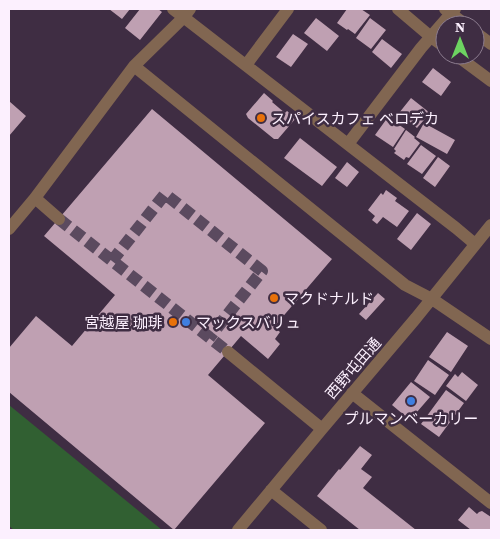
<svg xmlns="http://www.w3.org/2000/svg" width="500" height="539" font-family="'Source Serif 4','Noto Sans JP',serif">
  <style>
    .green { fill: #316032 }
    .building { fill: #bfa0b2 }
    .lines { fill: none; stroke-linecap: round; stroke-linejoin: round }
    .minor-tunnel { stroke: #5b4a5f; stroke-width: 12; stroke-dasharray: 12 6; stroke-linecap: butt }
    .minor { stroke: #816651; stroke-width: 12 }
    .food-dot { fill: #e8710a; stroke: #3f2d43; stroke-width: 2 }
    .shop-dot { fill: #3f7fe0; stroke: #3f2d43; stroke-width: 2 }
    .labels { text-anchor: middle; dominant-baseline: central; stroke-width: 5; stroke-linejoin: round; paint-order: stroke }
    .poi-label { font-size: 15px; fill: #fcf0fe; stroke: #3f2d43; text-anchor: start }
    .street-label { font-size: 15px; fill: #fcf0fe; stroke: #3f2d43 }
  </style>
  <rect width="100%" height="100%" fill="#3f2d43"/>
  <path class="green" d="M9,405L162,530H14L9,526Z"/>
  <path class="building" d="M109,9H130L122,19Z
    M140,9H158L162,12L140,40L125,28Z
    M347,9H361L370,15L355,34L348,29L347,30L337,23Z
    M316,18L339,36L327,51L304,33Z
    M370,18L386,30L371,49L356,38Z
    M293,34L308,44L291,67L276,57Z
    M382,39L402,54L391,68L372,52Z
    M433,68L451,82L441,96L422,82Z
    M264,93L273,101L272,102L285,113L287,111L296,118L278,139H274L248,118L246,114Z
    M411,98L430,113L417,128L399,113Z
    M9,101L26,116L9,136Z
    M152,109L332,259L274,327L280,332L275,339L280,344L268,359L241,336L208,375L265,423L174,530L9,392V348L36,316L72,346L115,295L44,236Z
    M388,117L405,129L393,147L375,135Z
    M424,123L455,140L447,154L416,137Z
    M406,130L415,137L414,138L420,143L409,158L406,157L404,160L394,153L396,151L394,149Z
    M300,138L337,167L322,186L284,158Z
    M421,145L436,156L422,174L407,164Z
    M438,157L450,166L435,187L423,178Z
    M347,162L359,172L347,187L335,178Z
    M386,190L397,198L395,201L409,211L397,227L383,217L377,224L372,220L375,216L368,210L381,193L383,195Z
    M417,213L431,224L411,250L397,239Z
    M378,293L385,299L366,320L359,314Z
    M447,332L468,346L451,372L429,357Z
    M428,360L449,375L435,395L414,381Z
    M462,372L478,385L466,401L446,386L455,374L458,377Z
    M411,382L430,397L410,420L392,405Z
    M446,390L464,403L439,437L421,424Z
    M360,446L372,455L361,469L372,477L363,488L416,530H360L317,496L339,469L340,470Z
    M469,507L477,514L479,512L482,511L491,517V530H471L458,520Z"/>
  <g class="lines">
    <path class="minor-tunnel" d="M59,219L228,352
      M112,261L165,194L262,271L209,338"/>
    <path class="minor" d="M173,9L456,228L475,244
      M398,9L431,37L445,47
      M445,9L466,25
      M475,32L491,44
      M456,55L491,81
      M246,65L288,9
      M134,66L405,285L432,299L491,339
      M348,144L421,48L455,9
      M35,198L59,219
      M9,229L35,198L134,66L184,17L190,9
      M228,352L322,429
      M352,393L491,503
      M271,490L321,530
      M238,530L322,429L416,318L491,225"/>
  </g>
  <g class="food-dot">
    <circle cx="261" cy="118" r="5"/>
    <circle cx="274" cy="298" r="5"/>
    <circle cx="173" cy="322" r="5"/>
  </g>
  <g class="shop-dot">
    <circle cx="186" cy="322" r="5"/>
    <circle cx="411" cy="401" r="5"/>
  </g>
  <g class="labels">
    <g class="poi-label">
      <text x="271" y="118">スパイスカフェ ベロデカ</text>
      <text x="284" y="298">マクドナルド</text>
      <text x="163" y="322" text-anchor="end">宮越屋 珈琲</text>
      <text x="196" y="322">マックスバリュ</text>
      <text x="411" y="418" text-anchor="middle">プルマンベーカリー</text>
    </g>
    <g class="street-label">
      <text transform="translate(353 368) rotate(-49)">西野屯田通</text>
    </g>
  </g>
  <rect width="500" height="539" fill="none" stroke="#fcf0fe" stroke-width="20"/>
  <g transform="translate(460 40)"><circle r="24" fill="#3f2d43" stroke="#8b7b8e"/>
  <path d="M0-4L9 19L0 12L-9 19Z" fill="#6dd361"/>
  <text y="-8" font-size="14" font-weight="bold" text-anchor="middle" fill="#fcf0fe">N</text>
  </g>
</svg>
